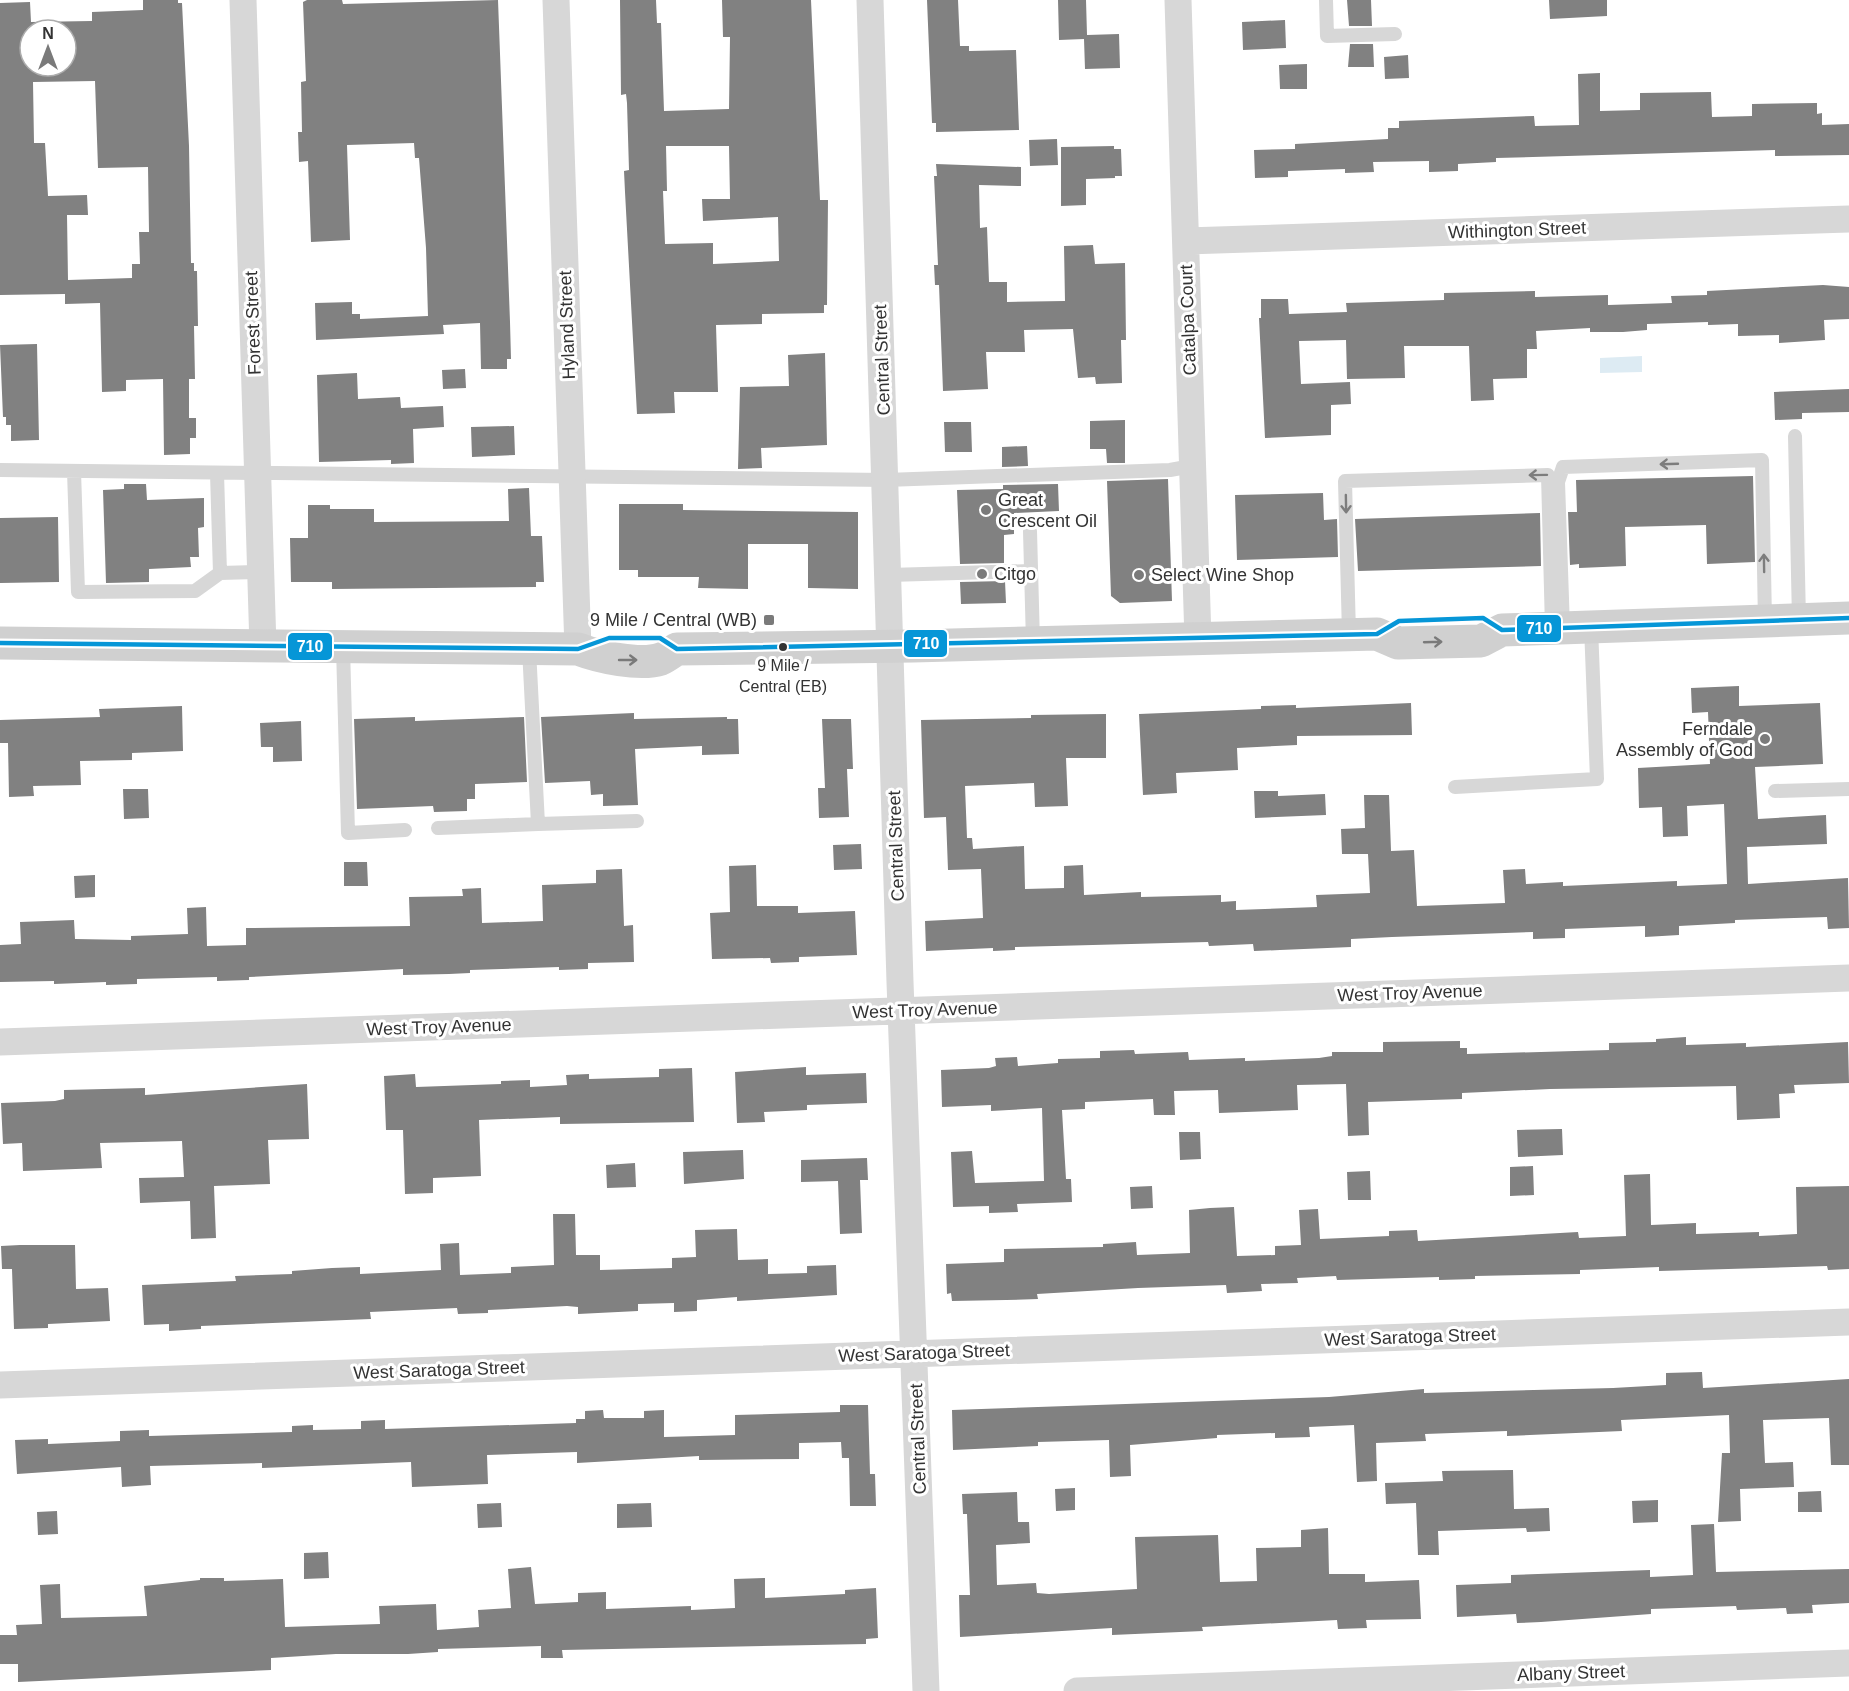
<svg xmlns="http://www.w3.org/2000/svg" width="1849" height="1691" font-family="Arial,sans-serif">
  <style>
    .water { fill: #ddebf3 }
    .building { fill: #818181; fill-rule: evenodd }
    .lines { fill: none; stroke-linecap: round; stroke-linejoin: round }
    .service { stroke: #d7d7d7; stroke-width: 14 }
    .minor { stroke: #d7d7d7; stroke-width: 27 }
    .secondary { stroke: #d0d0d0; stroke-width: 33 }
    .bus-1-casing { stroke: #fff; stroke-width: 9 }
    .bus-1 { stroke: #0696d7; stroke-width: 4.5 }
    .oneway { stroke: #7d7d7d }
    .oneway2 { stroke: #7a7a7a }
    .poi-dot { fill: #7a7a7a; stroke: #fff; stroke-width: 2 }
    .bus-dot { fill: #333; stroke: #fff; stroke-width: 2 }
    .labels { text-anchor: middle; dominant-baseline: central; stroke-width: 6; stroke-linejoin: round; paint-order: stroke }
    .bus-label { font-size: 16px; fill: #333; stroke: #fff }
    .street-label { font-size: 18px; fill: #333; stroke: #fff }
    .poi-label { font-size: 18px; fill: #333; stroke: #fff; text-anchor: start }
    .line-badge { stroke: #fff; stroke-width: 2 }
    .badge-label { font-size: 16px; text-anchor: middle; font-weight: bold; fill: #fff }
  </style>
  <rect width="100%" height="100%" fill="#fff"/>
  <path class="water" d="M1642,356V372L1600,373V358Z"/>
  <path class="building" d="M143,0H178V3H182L189,146L191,263H194V271H197L198,326H194L195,379H189V418H196V438H190V454L164,455L163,379L126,380V391L102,392L100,303L65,304V294L0,295V3L30,2L31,22L92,21V12L143,10ZM30,30H66V66H30ZM95,81L98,168L148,167L149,232H139L140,264H132V278L68,280L67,215H88L87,195L48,196L45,143H34L33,82Z
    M307,0H342L343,4L498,0L510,322L511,359H507V369H481L480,323L443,325L444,334L316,340L315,303L352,302V314H360V319L428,316L426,248L419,158H415L414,143L347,145L350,240L311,242L308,161L299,162L298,132H302L301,82L306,81L303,2Z
    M620,0H656L657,23H661L664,111L729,109L730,37H723L722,0H811L820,200H828L827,305H824V313L762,314V324L716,325L718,392H674L675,413L637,414L625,192L624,171L629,170L627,103L626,94L621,95ZM666,146H729L730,199H702L703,221L778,217L779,261L713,264V243L665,244L663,191H667Z
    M927,0H958L960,46H969V51L1016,50L1019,130L936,132V123H932Z
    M1058,0H1086L1087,35L1119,34L1120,68L1085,69L1084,39L1059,40Z
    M1347,0H1371L1372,26H1349Z
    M1549,0H1607V16L1550,19Z
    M1285,20L1286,48L1243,50L1242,22Z
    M1350,44H1373L1374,67H1348Z
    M1408,55L1409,78L1385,79L1384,57Z
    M1307,64V89H1280L1279,65Z
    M1600,73V111L1640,110V93L1711,92L1712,117L1752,116V104L1817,103V114L1822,113V125L1849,124V155L1775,156V150L1496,158V162L1458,164V171L1429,172V161L1373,162L1374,172L1345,173V169L1288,171V177L1255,178L1254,150L1295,149V144L1388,139V128H1399V121L1534,116L1535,126L1579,125L1578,74Z
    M1057,139L1058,165L1030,166L1029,140Z
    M1114,146V149H1121L1122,176H1115V178L1086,179V205L1061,206V147Z
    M936,164L1021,167V186L979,185L980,228L987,227L989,282H1007V302L1065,301L1064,246L1093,245L1095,264L1125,263L1126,340H1121L1122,383L1096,384L1095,377L1078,378L1073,329L1024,330L1025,352H986L988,389L943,391L939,285H935L934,265H938L934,176H937Z
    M1823,285L1849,287V319L1824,320L1825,340L1779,343V335L1738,336V324L1708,325V322L1647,324V330L1623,332H1590V328L1536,331L1537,349H1527V378L1493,379L1494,400L1471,401L1469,346H1404L1405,378L1347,379L1346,340L1299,341L1301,384L1350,382L1351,404L1331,405V435L1265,438L1259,318H1261V299H1288L1289,314L1347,312L1346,303L1444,300V293L1535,291V297L1608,295V305L1672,303L1671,296L1707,295V291Z
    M37,344L39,440L11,441V425H6V417H3L0,345Z
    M825,353L827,445L761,448L762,468L738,469L740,387L789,386L788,355Z
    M465,369L466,388L443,389L442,370Z
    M357,373L358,399L400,397L401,408L443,406L444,427L413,429L414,463L391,464V460L319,462L317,375Z
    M1849,389V412L1802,413V419L1775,420L1774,392Z
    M1125,420V463H1107L1106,449H1090V421Z
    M944,422H971L972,452H945Z
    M514,426L515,455L472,457L471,427Z
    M1027,446L1028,466L1002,467V447Z
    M1753,476L1755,562L1707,564L1706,525L1625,527L1626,566L1579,568V564L1570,565L1568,512H1577L1576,480Z
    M1168,479L1172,601L1120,603L1111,596L1107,481Z
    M124,484H146L147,500L204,498V527L198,528L199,557H190L191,567L149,569V582L106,583L103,490L124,489Z
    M1058,484L1059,511L1014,513V534L1004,535V563L960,564L957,490L1003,489V485Z
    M529,488L531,536H542L544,582H536V587L332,589V582H291L290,538H308V505H330V509H374V522L509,521L508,489Z
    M1323,493L1324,520L1337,519L1338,557L1237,560L1235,495Z
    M619,504H683V510L858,512V589L808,588V544H748V589L698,588L699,577H638V570H619Z
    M1540,513L1541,566L1358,571L1355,519Z
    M58,517L59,582L0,583V518Z
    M1005,581L1006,603L961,604L960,582Z
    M1739,686V706L1820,703L1823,764L1755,767L1758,819L1826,815L1827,844L1747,847L1748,884L1848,878L1849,928L1828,929L1827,917L1735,920V923L1679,926V935L1645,937V926L1565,929V938L1533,939V932L1392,937L1351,939V947L1280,950L1254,951L1253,944L1209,946L1208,942L1015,947V950L993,951V948L926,951L925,921L983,918L981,869L948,870L946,817L924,818L921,720L1031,718V715L1106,714V758H1066L1068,806L1035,807L1034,783L965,786L967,838H972L973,849L1024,846L1025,889L1064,888V866L1083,865L1084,895L1141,892V897L1221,895V902L1236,901V910L1317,907L1316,895L1370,893L1368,854H1342L1341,829L1365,828L1364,795H1389L1391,851L1414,850L1417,906L1505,903L1503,870L1525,869L1526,884L1563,882V886L1677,881V886L1727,884L1724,804L1687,806L1688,836L1663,837L1662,807L1639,808L1638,768L1710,764L1708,712L1692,713L1691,688Z
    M1411,703L1412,735L1297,736V745L1237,748L1238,770L1176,773L1177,793L1143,795L1139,714L1261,709V706L1296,705V708Z
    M182,706L183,751L132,753V760L80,761L81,785L33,786L34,796L9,797L8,743H0V720L100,717L99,709Z
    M634,713V719L727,717V719H738L739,754L702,755V746L635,749L638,805L603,806V794L591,795L590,781L545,783L541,717Z
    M415,717V721L524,717L527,782L475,784V799H467V811L434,812L433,806L357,809L354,719Z
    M822,719H851L853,769H847L849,817L819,818L818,788H825Z
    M301,721L302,761L273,762V747H261L260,723Z
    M123,789H148L149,818L124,819Z
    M1254,791H1278V796L1325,794L1326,815L1255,818Z
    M861,844L862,869L834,870L833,845Z
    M344,862H367L368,886H344Z
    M756,865L757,906H798V913L855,911L857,955L799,957V962L771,963L770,958L712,959L710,913L730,912L729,866Z
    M622,869L624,926L633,925L634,962L588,963V969L559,970V967L470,970V973L449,974L403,975V969L249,977V980L217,981V977L137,979V984L106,985V982L54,984V981L0,982V945L21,944L20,922L74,920L75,939L131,940V936L188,934L187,908L206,907L207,946L246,945V928L410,926L409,897L463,896L462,889L481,888L482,923L543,921L542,885L596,883V870Z
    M95,875V897L75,898L74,876Z
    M1686,1037V1045L1746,1043V1047L1848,1042L1849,1083L1794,1085L1795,1093L1779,1094L1780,1118L1737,1120L1736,1086L1550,1089L1462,1093V1099L1368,1102L1369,1135L1348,1136L1346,1084L1297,1085L1298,1110L1219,1113L1218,1090L1174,1091L1175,1115H1154L1153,1099L1085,1102V1109L1062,1110L1066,1179H1071L1072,1202L1017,1204L1018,1212L989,1213V1206L953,1207L951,1152L972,1151L975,1183L1044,1181L1042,1108L991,1111V1105L942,1107L941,1070L989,1068L996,1066L995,1058L1017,1057L1018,1066L1058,1063V1059L1100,1058V1051L1134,1050L1135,1054L1188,1052L1189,1060L1245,1058V1061L1319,1058L1332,1056V1052H1383V1042L1460,1041V1048H1467V1054L1609,1050V1043L1656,1042V1039Z
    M806,1067V1075L866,1073L867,1103L807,1105V1110L764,1112L765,1122L737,1123L735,1072Z
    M692,1068L694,1122L560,1124V1117L479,1120L481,1176L433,1178V1193L405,1194L403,1130H386L384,1076L415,1074L416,1087L501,1084V1081L530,1080V1087L567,1085L566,1075L589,1074V1079L659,1077V1069Z
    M307,1084L309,1139L268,1140L270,1184L214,1186L216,1238L191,1239L190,1201L140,1203L139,1178L184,1177L182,1141L100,1143L102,1168L23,1171L22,1143L3,1144L1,1103L55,1101L64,1099V1090L145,1088V1095Z
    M1562,1129L1563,1155L1518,1157L1517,1130Z
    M1179,1132H1200L1201,1159L1180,1160Z
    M743,1150L744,1179L684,1184L683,1152Z
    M867,1158L868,1180H860L862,1233L840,1234L838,1181L801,1182V1160Z
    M635,1163L636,1187L607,1188L606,1165Z
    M1533,1166L1534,1195L1510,1196V1167Z
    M1370,1171L1371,1200H1348L1347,1172Z
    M1650,1174L1651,1225L1696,1223V1234L1759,1232V1236L1797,1234L1796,1187L1849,1186V1269L1828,1270L1827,1266L1659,1271V1267L1580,1270V1274L1475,1276V1279L1439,1280V1277L1337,1280L1336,1276L1297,1278L1298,1283L1261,1284L1262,1291L1227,1293L1226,1285L1138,1288L1037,1294L1038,1299L1006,1300L952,1301L951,1293L947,1294L946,1264L1004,1262V1249L1103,1247V1244L1136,1242L1137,1255L1190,1253L1189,1210L1210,1208L1234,1207L1237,1256L1275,1255V1246L1301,1245L1299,1210L1318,1209L1320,1239L1389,1236V1231L1417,1230L1418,1241L1578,1232L1579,1238L1626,1236L1624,1175Z
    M1152,1186L1153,1208L1131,1209L1130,1187Z
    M553,1214H575L576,1255H600V1270L672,1268V1258L696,1257L695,1230L737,1229L738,1260L768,1259V1274L807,1273V1266L836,1265L837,1295L737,1301V1297L697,1300V1311L674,1312V1303L638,1304V1311L578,1314V1307L567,1306L488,1310V1313L458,1314L457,1308L370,1312L371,1319L201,1326V1329L169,1331V1324L144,1325L142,1285L236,1281L235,1276L292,1274V1271L332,1268L360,1267V1274L441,1270L440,1244L459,1243L460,1275L511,1273V1267L554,1265Z
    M20,1245H75L76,1289L108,1288L110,1321L48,1324V1328L14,1329L12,1269H2L1,1246Z
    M1702,1372L1703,1388L1849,1379V1465H1831L1829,1418L1763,1420L1765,1463L1793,1462L1794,1487L1740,1489L1741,1521L1718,1522L1722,1453H1730L1729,1415L1621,1420L1622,1431L1507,1436V1431L1425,1434L1426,1441L1376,1443L1377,1481L1357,1482L1354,1425L1309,1427L1310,1437L1275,1438V1433L1217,1435V1438L1130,1445L1131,1476L1110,1477L1109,1440L1038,1442V1446L953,1450L952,1410L1329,1397L1424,1389V1393L1613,1388L1666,1385V1373Z
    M840,1405H868L870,1474H875L876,1506H850L849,1458H842L841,1442L799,1443V1459L699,1460V1456L577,1463V1452L487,1455L488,1484L412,1487L411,1462L262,1468V1463L150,1466L151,1485L122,1487L121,1467L17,1474L15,1440L48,1439V1444L120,1441V1431L149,1430V1436L292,1432V1426L313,1425V1430L361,1429V1421L385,1420V1429L576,1423V1419H585V1411L603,1410L604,1418H644V1411L664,1410V1437L735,1435V1415L840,1412Z
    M1513,1470L1514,1509L1549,1508L1550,1531L1527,1532L1526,1528L1438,1531L1439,1555H1418L1416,1503L1386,1504L1385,1483L1443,1481L1442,1471Z
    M1075,1488V1510L1056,1511L1055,1489Z
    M1821,1491L1822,1512H1798V1492Z
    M1017,1492L1018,1522H1029L1030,1543L996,1545L997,1585L1036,1583L1037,1593L1049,1594L1137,1589L1135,1537L1218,1535L1220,1582L1257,1581L1256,1548L1301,1547V1530L1328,1528L1329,1574H1365V1582L1419,1580L1421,1619L1366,1620L1367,1628L1338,1629L1337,1620L1202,1627L1203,1631L1112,1635V1628L960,1637L959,1595H970L967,1514H963L962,1494Z
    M1658,1500V1522L1633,1523L1632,1501Z
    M501,1503L502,1527L478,1528L477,1504Z
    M651,1503L652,1527L617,1528V1504Z
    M57,1511L58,1534L38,1535L37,1512Z
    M1714,1524L1716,1572L1849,1569V1603L1812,1605L1813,1613L1787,1614L1786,1608L1737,1610L1736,1606L1651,1609V1614L1541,1622L1517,1623L1516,1614L1457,1617L1456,1585L1511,1583V1575L1650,1570V1577L1693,1575L1691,1525Z
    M328,1552L329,1578L304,1579V1553Z
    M531,1567L535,1604L578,1602V1593L606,1592V1609L691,1606V1610L735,1608L734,1579L765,1578V1598L845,1594V1590L876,1588L878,1638L866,1639V1644L562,1650L563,1658H541V1646L438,1649V1652L408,1654H336L271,1658V1670L18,1682V1664H0V1635H17L16,1625L42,1624L40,1585L60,1584L61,1618L147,1616L144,1586L200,1580V1578H224V1581L283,1579L285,1627L380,1624L379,1606L436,1604L437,1630L479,1627L478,1610L511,1608L508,1569Z"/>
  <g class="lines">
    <path class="service" d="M1326,0L1327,36L1395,34
      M1795,436L1799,620
      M0,470L886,480L1170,470L1192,466
      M74,471L78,592L195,591L220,573L217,473
      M1030,531L1033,643
      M220,573L261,572
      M889,575L1031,571
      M1563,628L1558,482L1563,467L1762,460L1765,622
      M1349,634L1345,481L1548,475L1552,628
      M343,647L348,833L405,830
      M1455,787L1597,779L1591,627
      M1775,791L1849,789
      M538,824L637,821
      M438,828L538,824L529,649"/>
    <path class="minor" d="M243,0L263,647
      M556,0L578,649
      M870,0L900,982L926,1691
      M1178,0L1198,640
      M1186,241L1849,219
      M0,1042L1849,978
      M0,1385L1849,1322
      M1077,1691L1849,1663"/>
    <path class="secondary" d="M0,643L578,649C599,657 640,666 661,659C666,657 672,652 677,649L913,646L1377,634L1398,643L1481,641L1502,630L1849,618"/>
    <g class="bus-1-casing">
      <path id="bus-1" d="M0,643L578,649L609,638H660L677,649L1377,634L1399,621L1483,618L1502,630L1849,618"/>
    </g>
    <use href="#bus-1" class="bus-1"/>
  </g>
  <defs><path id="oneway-shaft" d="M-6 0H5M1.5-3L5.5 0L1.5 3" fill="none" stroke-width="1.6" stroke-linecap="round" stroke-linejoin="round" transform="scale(1.5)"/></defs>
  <g class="oneway">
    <use href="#oneway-shaft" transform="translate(1669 464) rotate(178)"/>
    <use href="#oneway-shaft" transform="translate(1538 475) rotate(179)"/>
    <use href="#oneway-shaft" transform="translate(1346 504) rotate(89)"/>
    <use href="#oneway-shaft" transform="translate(1764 563) rotate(-91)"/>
  </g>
  <g class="oneway2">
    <use href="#oneway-shaft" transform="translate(1433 642) rotate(-2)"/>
    <use href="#oneway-shaft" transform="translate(628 660)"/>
  </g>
  <g class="poi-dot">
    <circle cx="986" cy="510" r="6"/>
    <circle cx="982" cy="574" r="6"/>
    <circle cx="1139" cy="575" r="6"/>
    <rect x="763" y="614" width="12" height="12" rx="3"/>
    <circle cx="1765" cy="739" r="6"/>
  </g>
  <circle class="bus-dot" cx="783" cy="647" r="5"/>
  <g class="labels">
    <g class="bus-label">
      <text x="783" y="665">9 Mile /<tspan x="783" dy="21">Central (EB)</tspan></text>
    </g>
    <g class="street-label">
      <text transform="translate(1517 230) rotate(-2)">Withington Street</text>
      <text transform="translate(1188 320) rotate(-92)">Catalpa Court</text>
      <text transform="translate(253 323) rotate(-92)">Forest Street</text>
      <text transform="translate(567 325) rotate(-92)">Hyland Street</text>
      <text transform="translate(882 360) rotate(-92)">Central Street</text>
      <text transform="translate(896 846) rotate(-92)">Central Street</text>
      <text transform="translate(1410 993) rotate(-2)">West Troy Avenue</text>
      <text transform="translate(925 1010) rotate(-2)">West Troy Avenue</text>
      <text transform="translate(439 1027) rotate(-2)">West Troy Avenue</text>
      <text transform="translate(1410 1337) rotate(-2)">West Saratoga Street</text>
      <text transform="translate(924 1353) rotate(-2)">West Saratoga Street</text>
      <text transform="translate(439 1370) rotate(-2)">West Saratoga Street</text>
      <text transform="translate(918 1439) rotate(-92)">Central Street</text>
      <text transform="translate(1571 1673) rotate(-2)">Albany Street</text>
    </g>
    <g class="poi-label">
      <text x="998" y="500">Great<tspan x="998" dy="21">Crescent Oil</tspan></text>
      <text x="994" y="574">Citgo</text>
      <text x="1151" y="575">Select Wine Shop</text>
      <text x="757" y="620" text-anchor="end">9 Mile / Central (WB)</text>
      <text x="1753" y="729" text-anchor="end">Ferndale<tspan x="1753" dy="21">Assembly of God</tspan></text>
    </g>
  </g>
  <g class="line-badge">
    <rect x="1516" y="614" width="46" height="29" rx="6" fill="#0696d7"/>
    <rect x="903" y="629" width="45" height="29" rx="6" fill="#0696d7"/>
    <rect x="287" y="632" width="46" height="29" rx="6" fill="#0696d7"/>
  </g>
  <g class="badge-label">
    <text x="1539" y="634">710</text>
    <text x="926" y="649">710</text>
    <text x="310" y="652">710</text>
  </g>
  <g transform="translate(48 48)"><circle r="28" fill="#ffffff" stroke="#adadad" stroke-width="1.5"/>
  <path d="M0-4.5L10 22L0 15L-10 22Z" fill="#7a7a7a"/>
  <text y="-9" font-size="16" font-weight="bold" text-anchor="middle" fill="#333333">N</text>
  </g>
</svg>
